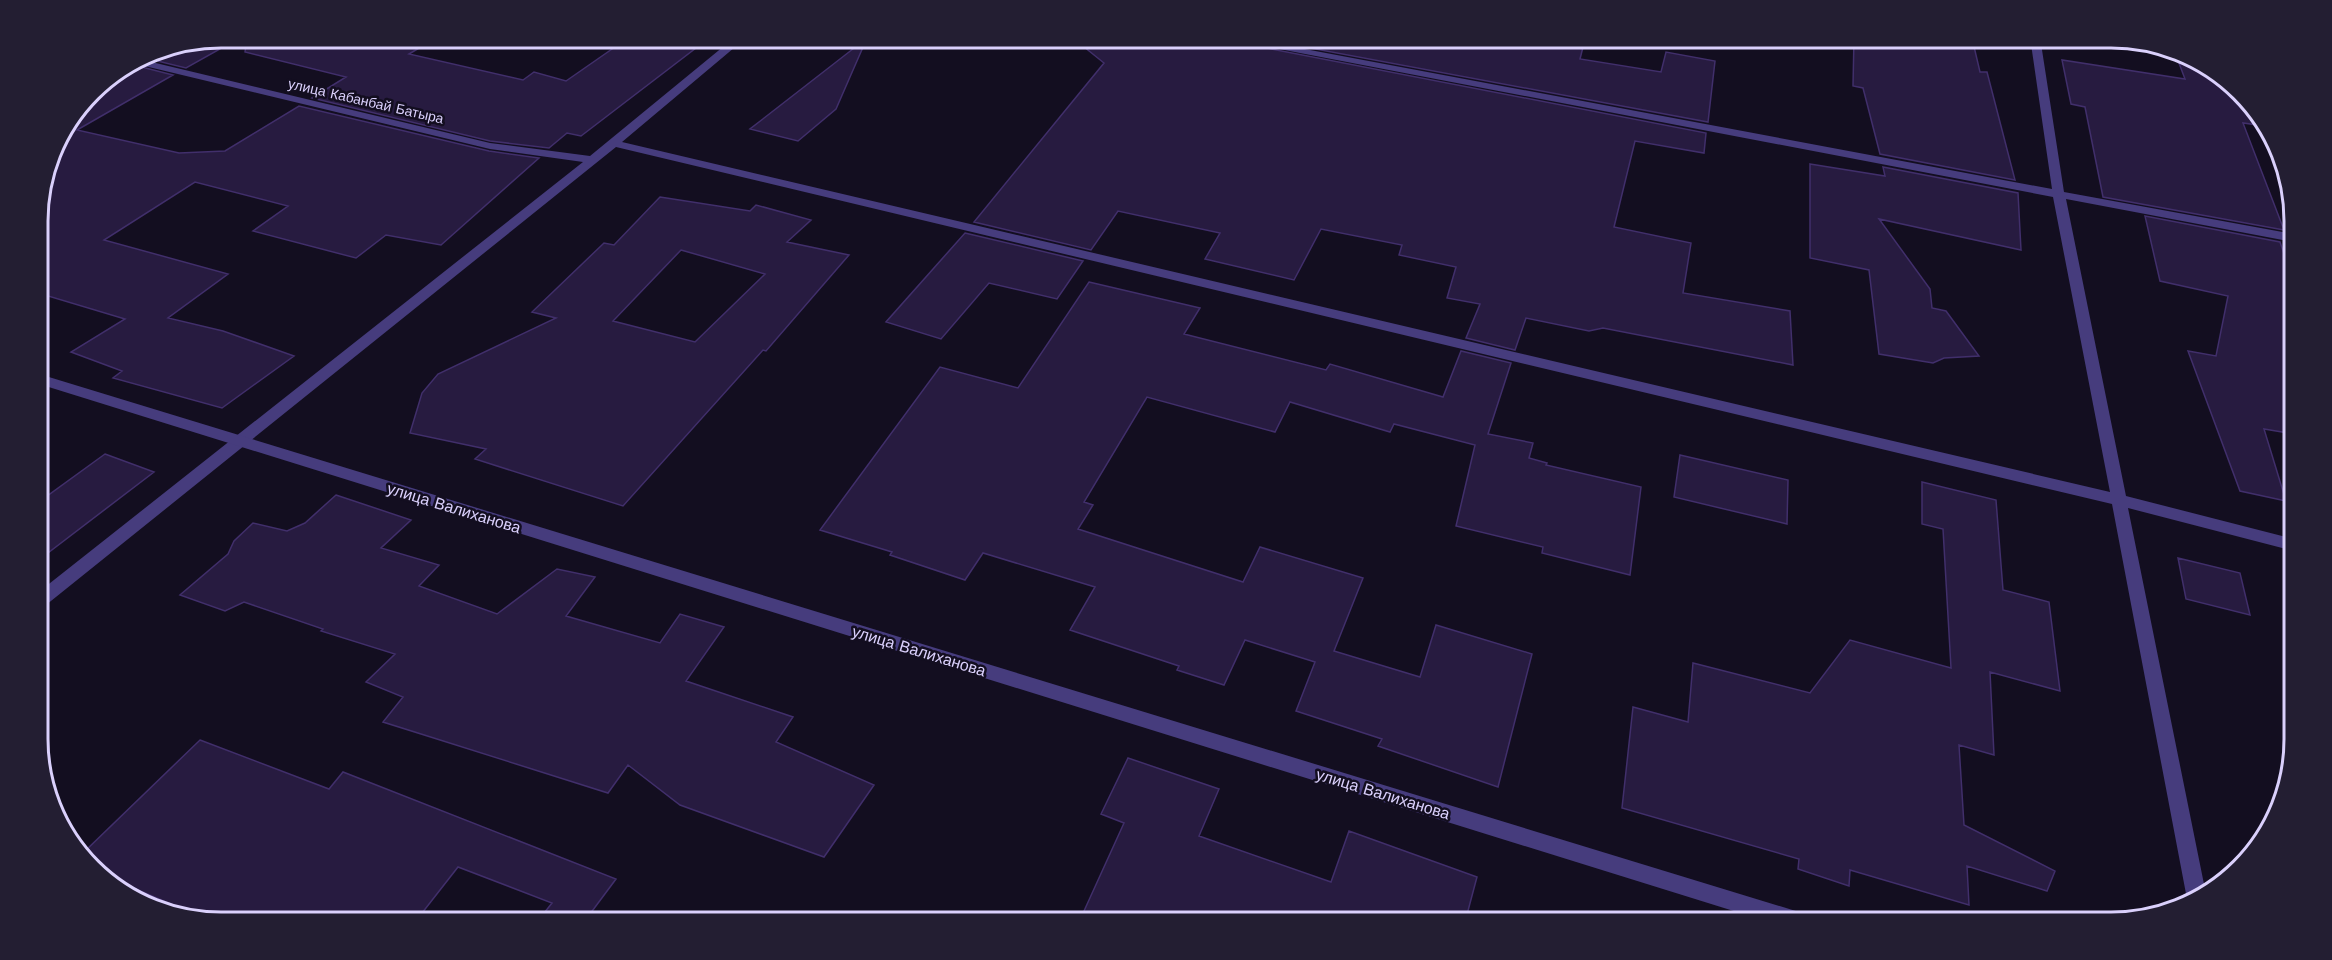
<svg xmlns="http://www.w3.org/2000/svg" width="2332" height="960" font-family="'Work Sans',sans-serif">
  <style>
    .building { fill: #271b40; stroke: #412f6b; stroke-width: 1.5; fill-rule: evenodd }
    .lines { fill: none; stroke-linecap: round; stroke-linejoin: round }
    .minor { fill: #463c7d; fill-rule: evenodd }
    .tertiary { fill: #463c7d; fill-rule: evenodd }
    .labels { text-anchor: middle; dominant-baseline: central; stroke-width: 5; stroke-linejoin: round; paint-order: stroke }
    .far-street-label { font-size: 14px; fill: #dad0fc; stroke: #130e20 }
    .street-label { font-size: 16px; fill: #dad0fc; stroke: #130e20 }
    .rim { fill: none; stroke: #dad0fc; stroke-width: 3 }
  </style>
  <rect width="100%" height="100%" fill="#130e20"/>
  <path class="building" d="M221,38H227L229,44L186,68L141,57L151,51Z
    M247,38H436L409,54L523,80L534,72L566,81L628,38H709L581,136L567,133L549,148L490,141L312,98L346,77L245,52Z
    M867,38L836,109L798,141L750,129Z
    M1073,38H1139L1193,48L1194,38H1215L1706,133L1704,153L1635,141L1614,227L1691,243L1683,293L1790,311L1793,365L1603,328L1589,331L1526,318L1515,350L1466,338L1480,304L1447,298L1456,267L1399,255L1402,245L1321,229L1294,280L1205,259L1220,233L1118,211L1091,250L974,222L1104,63Z
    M1256,38H1522L1583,47L1580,59L1661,72L1666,52L1715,61L1708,122Z
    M1854,38H1972L1980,72H1987L2015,180L1880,154L1863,88L1853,86Z
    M2174,50L2249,100L2265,126L2243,123L2284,230L2103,197L2085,107L2071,104L2062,60L2185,79Z
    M130,64L173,75L77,130L179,153L225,151L299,106L489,151L539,158L441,245L386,235L356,258L253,231L288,206L195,182L104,240L228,274L168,318L223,331L294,356L222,408L113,378L122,371L71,352L125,319L38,293V208L57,139L100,83Z
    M1810,164L1885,176L1883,167L2018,193L2021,250L1879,219L1930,289L1932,308L1946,311L1979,356L1944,358L1933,363L1879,354L1869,270L1810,258Z
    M660,197L750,211L756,205L811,220L787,242L849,255L766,351L763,350L623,506L475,459L486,449L410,433L422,393L438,374L556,318L532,312L604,243L614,245ZM681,250L765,274L695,342L613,321Z
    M2145,216L2280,242L2293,280L2294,434L2264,429L2286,501L2240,491L2188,351L2216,356L2228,296L2160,281Z
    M965,233L1083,261L1057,299L989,283L941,339L886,322Z
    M1089,282L1200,308L1184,334L1326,370L1330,364L1443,397L1461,351L1511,363L1488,434L1533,443L1529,458L1547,463L1546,465L1641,487L1630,575L1542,553L1543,547L1456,526L1475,445L1394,424L1390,432L1290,402L1275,432L1147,397L1084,502L1093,505L1078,529L1243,582L1260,547L1363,578L1334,651L1420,677L1436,625L1532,654L1498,787L1378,746L1382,739L1296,711L1315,662L1245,640L1224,685L1177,670L1179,666L1070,630L1095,587L983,553L965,580L890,555L892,552L820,530L940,367L1018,388Z
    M105,454L154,472L40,559L39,502Z
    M1680,455L1788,480L1787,524L1674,497Z
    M1922,482L1996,500L2003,590L2049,602L2060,691L1990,672L1994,755L1959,745L1964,825L2055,871L2047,891L1967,866L1969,905L1850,870L1849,886L1798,869L1799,859L1622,808L1633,707L1688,722L1693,663L1810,693L1850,640L1951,668L1943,529L1922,524Z
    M336,495L411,520L381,548L439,565L419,586L497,614L557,569L595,577L566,616L660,643L680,614L724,627L686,681L793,717L776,742L874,785L824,857L680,805L628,765L608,793L383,722L403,697L366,682L395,654L321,631L323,629L244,602L225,611L180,595L228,554L234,541L253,523L287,531L305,523Z
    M2178,558L2240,573L2250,615L2186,599Z
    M200,740L329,789L343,772L616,879L584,922H537L552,903L458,867L415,922L208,920L110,878L83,860L81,855Z
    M1128,758L1219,789L1199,836L1331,882L1349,831L1477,877L1465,922H1079L1124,823L1101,814Z"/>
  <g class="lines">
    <path class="minor" d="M735,37H747L622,142L2110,492L2053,197L1217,37H1241L2052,189L2030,37H2040L2064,192L2293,234V242L2066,199L2126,496L2294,539V551L2128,508L2206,894L2189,903L2187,899L2112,504L616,147L46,605L40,606V591L583,162L490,149L132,63L139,59L490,143L590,156Z"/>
    <path class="tertiary" d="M39,374L1799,912L1806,915L1809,922H1769L39,384Z"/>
  </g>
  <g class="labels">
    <g class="far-street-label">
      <text transform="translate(366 101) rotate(13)">улица Кабанбай Батыра</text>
    </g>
    <g class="street-label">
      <text transform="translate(454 508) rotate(17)">улица Валиханова</text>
      <text transform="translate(919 651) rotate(17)">улица Валиханова</text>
      <text transform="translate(1383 794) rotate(17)">улица Валиханова</text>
    </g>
  </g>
  <path d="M0 0H2332V960H0ZM221 48H2111A173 173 0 0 1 2284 221V739A173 173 0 0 1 2111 912H221A173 173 0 0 1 48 739V221A173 173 0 0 1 221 48Z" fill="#231e32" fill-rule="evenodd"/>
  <path class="rim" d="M221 48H2111A173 173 0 0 1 2284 221V739A173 173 0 0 1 2111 912H221A173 173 0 0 1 48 739V221A173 173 0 0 1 221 48Z"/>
</svg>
